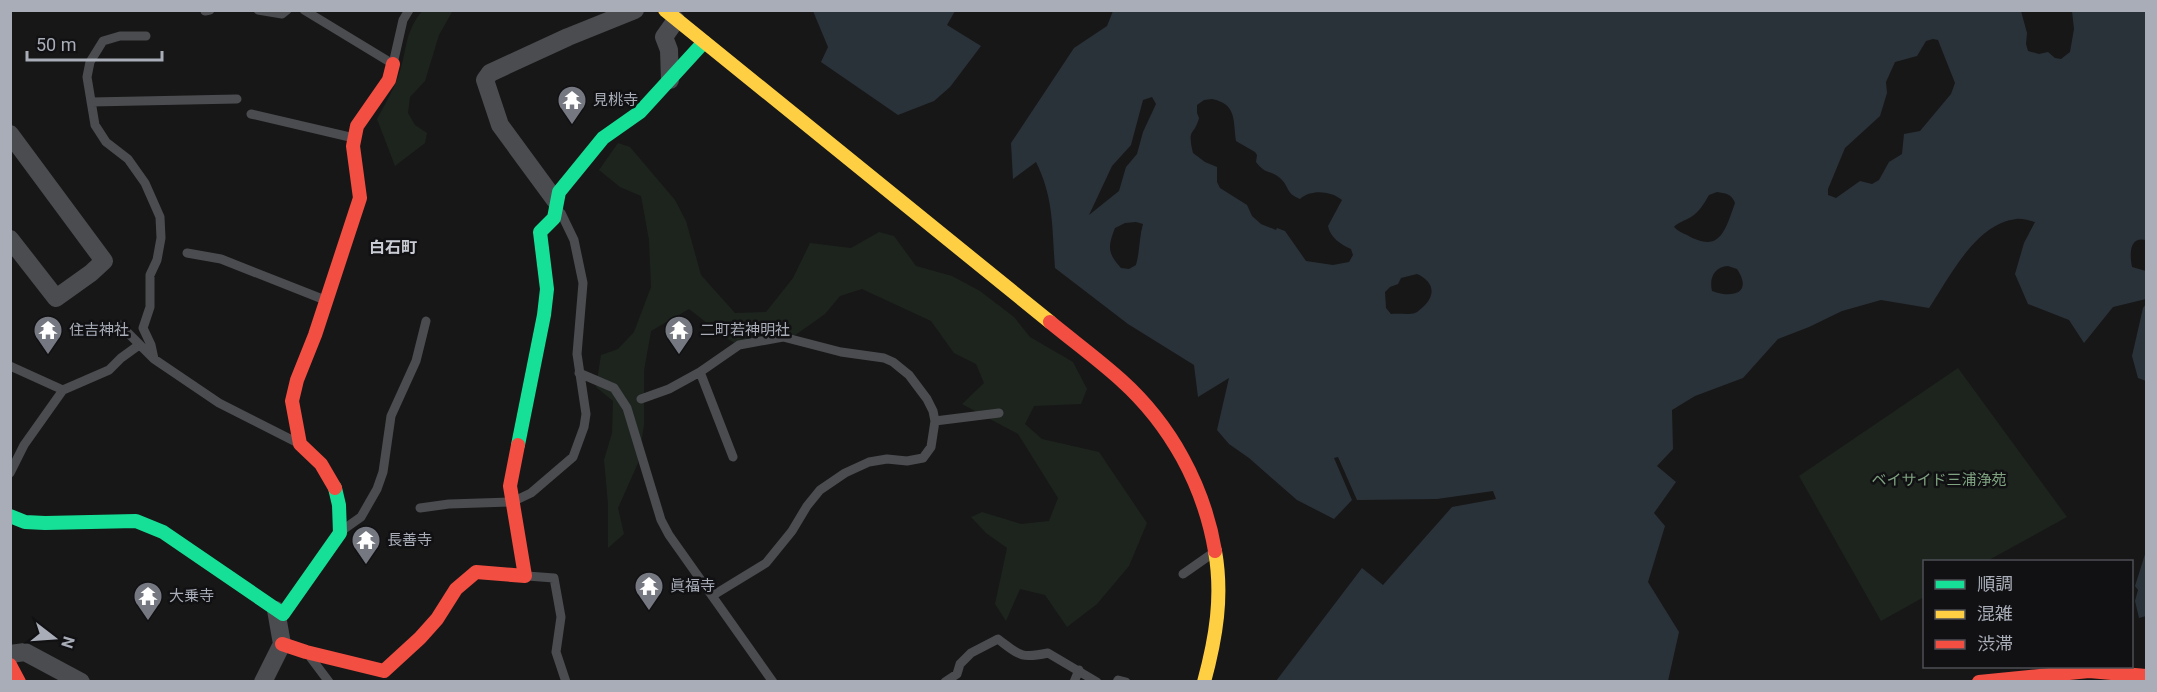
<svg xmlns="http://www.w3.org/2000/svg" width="2157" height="692" font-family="Roboto,'Noto Sans JP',sans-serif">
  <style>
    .green { fill: #1d241e }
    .water { fill: #2a3239; fill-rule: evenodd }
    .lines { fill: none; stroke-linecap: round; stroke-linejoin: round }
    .lane { stroke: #4b4c50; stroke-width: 9 }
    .street { stroke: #4b4c50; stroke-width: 18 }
    .fast { stroke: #16e098; stroke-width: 14 }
    .slow { stroke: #ffcf43; stroke-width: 14 }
    .jam { stroke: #f24e42; stroke-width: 14 }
    .labels { text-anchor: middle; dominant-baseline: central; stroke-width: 5; stroke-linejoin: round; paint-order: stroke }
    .poi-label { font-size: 15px; fill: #a8adb8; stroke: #111113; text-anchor: start }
    .park-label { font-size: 15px; fill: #7fa381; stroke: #111113 }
    .neighbourhood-label { font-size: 16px; font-weight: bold; fill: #c9ccd4; stroke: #111113 }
  </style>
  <rect width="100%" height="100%" fill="#171717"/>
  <path class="green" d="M422,11L452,12L439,35L425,81L410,97L408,113L415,125L427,133L425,143L395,166L377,119C384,106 393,91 398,77C408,50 403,35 422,11Z
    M618,143L630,147L675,200L686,221L701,275L735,313L766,312L793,278L810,243L851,248L879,232L894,236L916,266L952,276L980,291L1014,317L1030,337L1073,362L1087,389L1081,404L1034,406L1025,424L1042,439L1099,452L1147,523L1129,566L1097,604L1067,627L1045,595L1020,589L1006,621L995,604L1007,548L986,533L971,517L982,512L1021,524L1049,521L1058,498L1018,434L962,404L984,383L976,364L954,353L931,321L862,289L840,296L825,314L787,341L764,335L744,348L726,338L689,309L651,331L644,371V425L638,463L618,508L624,534L608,548V504L604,460L612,433L613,401L596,387L601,355L618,349L634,332L651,287L649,240L641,196L620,187L599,170Z
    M1958,368L2067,517L1987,561L1924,562V597L1881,621L1799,476Z"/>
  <path class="water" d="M813,11H955L947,25L981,46L950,87L934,101L898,115L821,62L828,47Z
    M1113,11H2021L2027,33L2026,44L2028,51L2039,54L2048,52L2055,58L2061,59L2070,52L2074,29L2072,11H2146V240C2128,236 2130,256 2132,267L2146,271V299L2113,307L2084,343L2069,320L2028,304L2015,274L2024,243L2035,222C2030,221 2022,218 2016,219C1975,224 1950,277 1929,308L1881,300L1842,311L1809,327L1778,339L1743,378L1695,396L1672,410L1673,449L1657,466L1676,482L1654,513L1665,526L1648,582L1679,632L1668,681H1276L1362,568L1383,585L1452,507L1496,499L1493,491L1437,499L1357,500L1338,457L1334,458L1352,500L1334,519L1297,500L1249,458L1229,444L1217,430L1229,378L1198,397L1194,365L1128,324L1055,268C1052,228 1054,198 1036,162L1013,179L1011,143L1074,48L1107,26ZM1933,39L1938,40L1955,83L1951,94L1920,131L1904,134L1902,154L1889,162L1879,180L1872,184L1860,181L1836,198L1828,195V189L1845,148L1880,116L1887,93L1886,82L1895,62L1917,56L1926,41ZM1152,97L1156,104L1143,132L1137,154L1126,167L1119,191L1089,215L1112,166L1131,145L1143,100ZM1212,99C1237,104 1233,120 1236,141L1255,152L1257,155L1256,162C1267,176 1270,169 1280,178C1290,187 1285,193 1300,199C1311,189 1331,191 1342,200L1328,226C1330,237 1341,245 1351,249L1353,255L1349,262L1333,265L1306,261L1285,231L1277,228L1276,230L1261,224L1252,216L1247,205L1220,188L1217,182V167L1205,162L1193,153C1187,127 1194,137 1199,118L1197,113V105L1204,100ZM1717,192C1725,193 1732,194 1735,203C1725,231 1720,254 1687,235C1682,233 1678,231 1674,227C1678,222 1685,221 1691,217C1699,212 1704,204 1709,195ZM1136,222L1143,224C1139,238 1140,251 1136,265L1129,269L1121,268C1107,253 1108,246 1115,228L1125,223ZM1728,266L1737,269C1753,293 1733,299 1712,291C1709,278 1714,267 1728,266ZM1417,274C1433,281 1437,294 1423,307C1420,309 1418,312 1415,313C1409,315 1398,313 1391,314L1386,308L1385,292L1390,287L1398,284L1401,278Z
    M2146,304V381L2138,378L2132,356L2143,308Z
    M2146,551V616L2139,618L2135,601L2138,590L2135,586Z"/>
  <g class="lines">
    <path class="lane" d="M258,10L282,14L287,10
      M304,10L393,64L403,20L409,10
      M205,11L210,10
      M146,36H120L103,41L90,62L87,77L95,125L106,142L128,159L145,183L160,217L161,238L157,260L150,275V307L143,328L151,345L154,359
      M91,102L237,99
      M251,114L354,138
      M187,253L221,259L325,300
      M120,325L154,359L219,403L294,441
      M10,366L63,390
      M700,372L733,457
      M579,373L614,388L627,408L661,520L669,535L773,682
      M641,399L669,389L700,372L739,345L783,337L841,352L884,358L893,362L909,375L927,399L933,411L935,421L931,447L923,458L907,461L887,459L869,462L845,473L820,490L807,506L792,531L766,563L712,596
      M935,421L999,413
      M10,473L24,445L63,390L109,370L121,358L139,345
      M420,508L449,504L512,502L531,493L573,457L584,427L586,414L577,354L583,283L574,240L561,213
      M344,529L361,517L377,489L383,472L391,416L416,361L426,321
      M1183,574L1213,553
      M527,576L554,578L561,617L556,652L566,682
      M311,658L329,682
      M945,682L957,674L960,664L971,653L998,639C1019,655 1020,659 1048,653L1097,682
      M1074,682L1079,670
      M1117,682L1118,680L1126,682"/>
    <path class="street" d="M670,80L669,50L664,37L676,20
      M10,134L104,261L91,273L56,298L10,239
      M555,200L500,125L485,80L490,73L568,37L635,10
      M10,654L25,652L81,682
      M263,682L282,644L276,610"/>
    <path class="fast" d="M518,445L544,315L547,289L540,232L554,218L559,192L603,138L640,112L704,42
      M10,516L25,522L45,523L136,521L163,532L283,614L340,533L339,505L335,488"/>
    <path class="slow" d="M665,10L1050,322
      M1204,682C1216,638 1223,596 1215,551"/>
    <path class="jam" d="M1050,322C1073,341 1099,360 1121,380C1171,425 1204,486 1215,551
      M335,488L321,464L300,444L292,401L297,380L315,335L360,198L353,146L357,126L389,80L393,64
      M282,644L306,652L384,671L420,638L437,619L456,589L476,572L525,576L510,486L518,445
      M10,665L19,682
      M1979,682L2089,671L2146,676"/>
  </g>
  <defs>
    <g id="temple-pin" transform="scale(1.5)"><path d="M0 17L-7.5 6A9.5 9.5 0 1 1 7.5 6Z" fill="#757880" stroke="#111113"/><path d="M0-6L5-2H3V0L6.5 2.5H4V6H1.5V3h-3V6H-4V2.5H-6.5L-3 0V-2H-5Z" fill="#fff"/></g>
  </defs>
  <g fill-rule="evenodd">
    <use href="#temple-pin" x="572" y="100"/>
    <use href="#temple-pin" x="48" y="330"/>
    <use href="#temple-pin" x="679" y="330"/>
    <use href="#temple-pin" x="366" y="540"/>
    <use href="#temple-pin" x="649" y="586"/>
    <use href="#temple-pin" x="148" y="596"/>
  </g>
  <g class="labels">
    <g class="poi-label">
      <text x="593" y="100">見桃寺</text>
      <text x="69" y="330">住吉神社</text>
      <text x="700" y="330">二町若神明社</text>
      <text x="387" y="540">長善寺</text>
      <text x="670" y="586">眞福寺</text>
      <text x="169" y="596">大乗寺</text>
    </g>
    <g class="park-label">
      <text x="1939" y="480">ベイサイド三浦浄苑</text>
    </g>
    <g class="neighbourhood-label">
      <text x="393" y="247">白石町</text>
    </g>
  </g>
  <rect width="2157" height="692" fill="none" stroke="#a8adb8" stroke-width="24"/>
  <rect x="1923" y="560" width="210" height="108" fill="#111113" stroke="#4d4f55" stroke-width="1.5"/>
  <rect x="1935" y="580" width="30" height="9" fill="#16e098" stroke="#4d4f55" stroke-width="1.5"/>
  <text x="1977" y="590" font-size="18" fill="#a8adb8">順調</text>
  <rect x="1935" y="610" width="30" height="9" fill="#ffcf43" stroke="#4d4f55" stroke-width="1.5"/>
  <text x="1977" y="620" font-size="18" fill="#a8adb8">混雑</text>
  <rect x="1935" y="640" width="30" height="9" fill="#f24e42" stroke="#4d4f55" stroke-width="1.5"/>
  <text x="1977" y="650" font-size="18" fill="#a8adb8">渋滞</text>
  <g transform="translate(54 638) rotate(107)" stroke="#111113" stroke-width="4.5" paint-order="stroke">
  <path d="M0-4.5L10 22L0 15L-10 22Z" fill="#a8adb8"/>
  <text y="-9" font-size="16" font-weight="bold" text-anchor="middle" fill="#a8adb8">N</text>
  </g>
  <path d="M27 51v9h135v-9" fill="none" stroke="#a8adb8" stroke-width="3"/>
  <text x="36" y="51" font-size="18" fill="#a8adb8" stroke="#111113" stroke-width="4.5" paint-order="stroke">50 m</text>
</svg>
